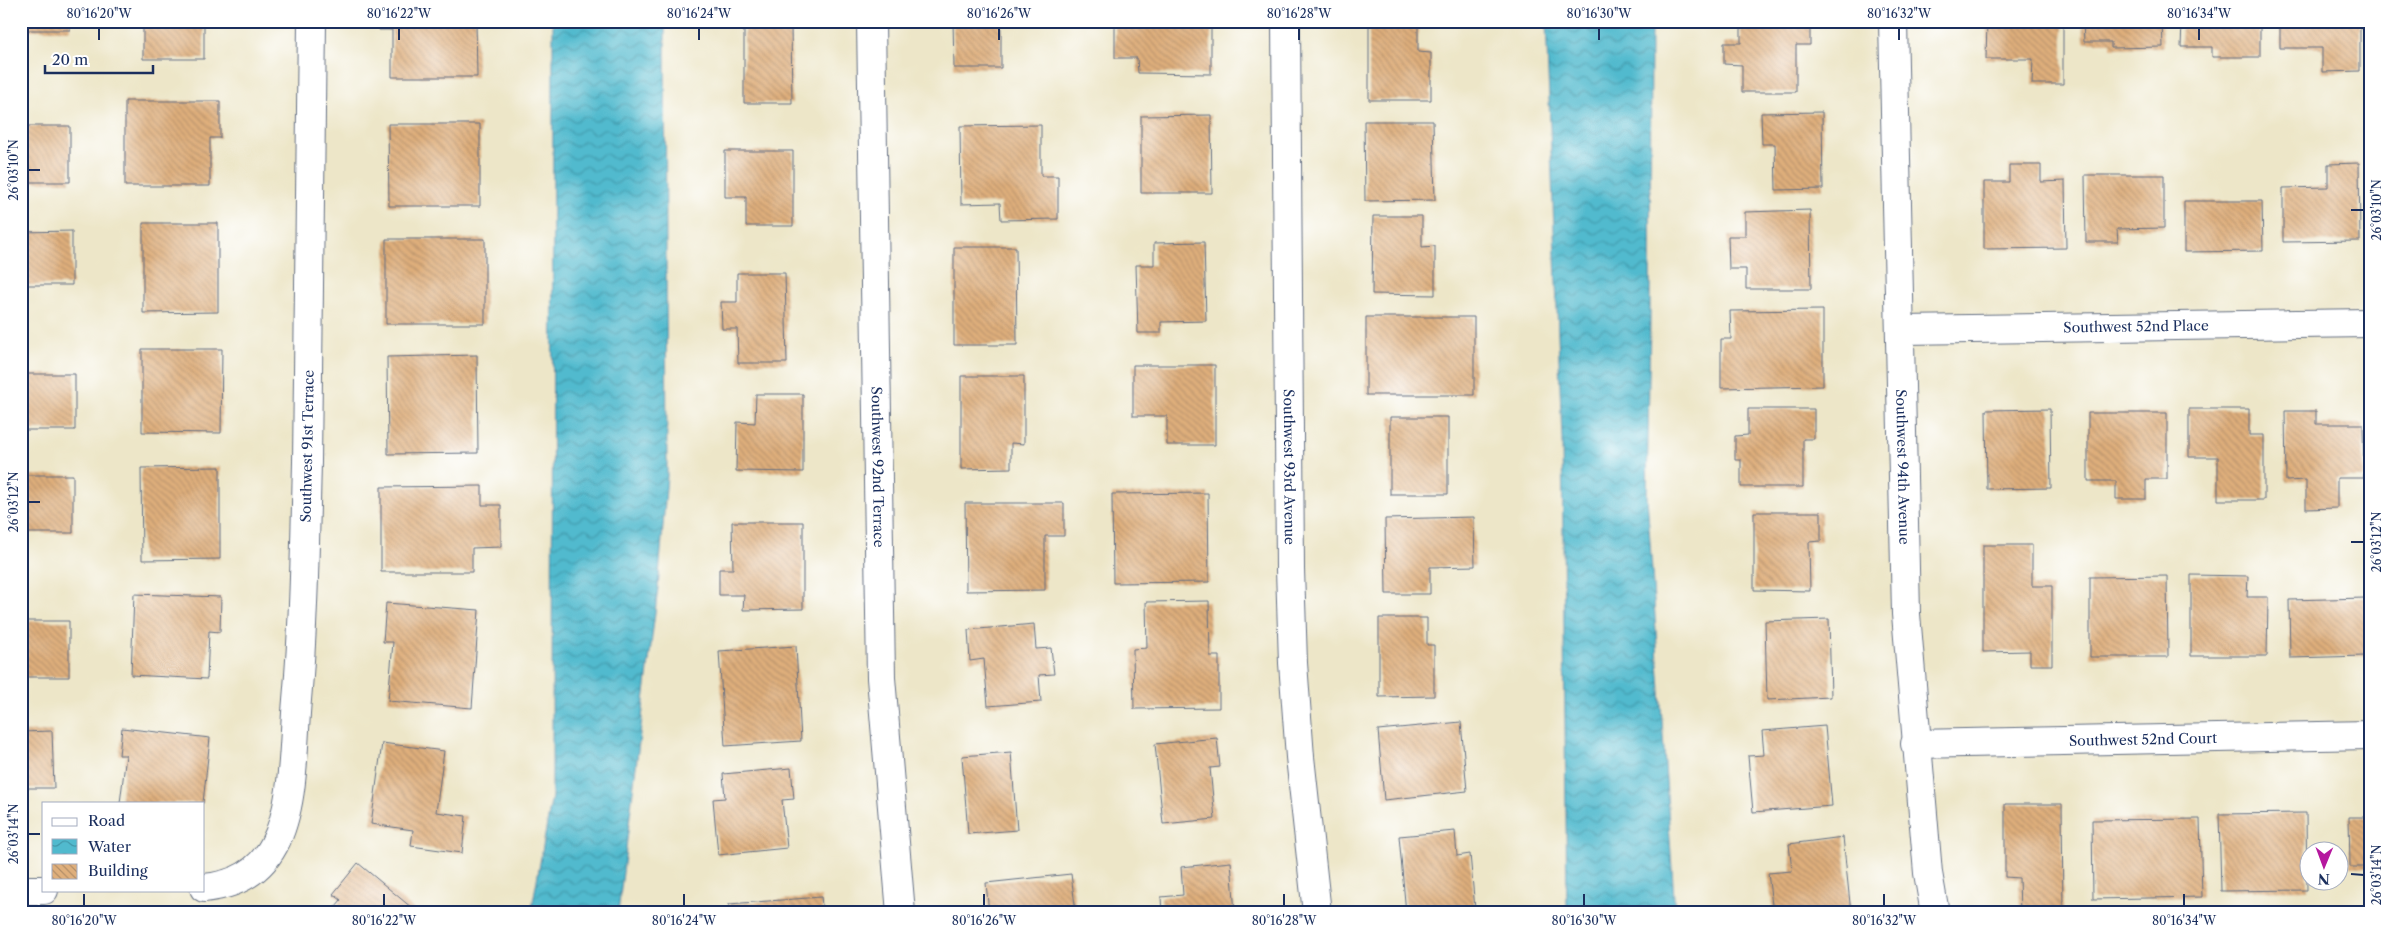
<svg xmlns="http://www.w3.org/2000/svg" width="2391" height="934" font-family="'Libre Caslon Text',serif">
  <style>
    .water { fill: url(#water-waves); stroke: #367496 }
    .building { fill: url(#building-back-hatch) }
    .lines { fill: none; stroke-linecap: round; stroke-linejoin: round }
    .street-casing { stroke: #646f83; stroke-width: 30 }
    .street { stroke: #fff; stroke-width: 28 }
    .ticks { fill: none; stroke: #1b2f5e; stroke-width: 2 }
    .labels { text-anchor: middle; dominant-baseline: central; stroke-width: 4; stroke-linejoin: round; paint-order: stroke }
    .street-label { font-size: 14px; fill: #1b2f5e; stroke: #fff }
    .neatline { fill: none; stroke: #1b2f5e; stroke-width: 2 }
    .ticks-label { font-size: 12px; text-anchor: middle; fill: #1b2f5e }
  </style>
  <defs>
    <pattern id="water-waves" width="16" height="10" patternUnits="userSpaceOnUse" patternTransform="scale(1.25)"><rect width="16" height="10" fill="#51bace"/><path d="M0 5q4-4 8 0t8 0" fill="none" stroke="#4298aa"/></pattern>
    <pattern id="building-back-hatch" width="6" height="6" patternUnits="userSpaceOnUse" patternTransform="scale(1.25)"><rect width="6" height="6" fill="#dfaf7c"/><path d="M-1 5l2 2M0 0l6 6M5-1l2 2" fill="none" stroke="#b48f69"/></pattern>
  </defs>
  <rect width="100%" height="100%" fill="#fff"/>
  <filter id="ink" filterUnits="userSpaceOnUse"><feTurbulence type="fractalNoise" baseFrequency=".02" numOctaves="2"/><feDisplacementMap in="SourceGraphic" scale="10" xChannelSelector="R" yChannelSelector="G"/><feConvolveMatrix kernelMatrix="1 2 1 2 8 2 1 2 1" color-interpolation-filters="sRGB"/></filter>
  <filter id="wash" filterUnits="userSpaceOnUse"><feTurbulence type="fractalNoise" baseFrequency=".0096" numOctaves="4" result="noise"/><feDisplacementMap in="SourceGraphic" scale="20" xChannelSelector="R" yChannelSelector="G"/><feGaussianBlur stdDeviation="1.12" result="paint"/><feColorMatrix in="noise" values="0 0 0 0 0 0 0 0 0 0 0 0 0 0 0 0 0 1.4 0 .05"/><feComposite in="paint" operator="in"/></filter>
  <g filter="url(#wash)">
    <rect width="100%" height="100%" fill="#ede6c8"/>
    <path class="water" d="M553,21H665L667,476L658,588L618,913H531L552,796Z
      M1546,21H1651L1650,319L1647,497L1675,913H1567L1562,439Z"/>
    <g id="blocks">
      <path class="building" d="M21,21H70V30H21Z
        M143,21H204V59H143Z
        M379,21H476L477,77H392V30H379Z
        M953,21H1001V68H954Z
        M1115,21H1211V74L1138,73L1137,58H1115Z
        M1741,21H1810V45H1796V92H1742V65L1724,64V43H1741Z
        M1987,21H2063V84H2032L2033,59H1986Z
        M2083,21H2162L2163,47L2111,48V42H2084Z
        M2182,21H2260V57H2212V47H2181Z
        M2280,21H2360V71L2322,72V48H2280Z
        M1369,22H1418V52L1431,53V100H1369Z
        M744,25H791L792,103H744Z
        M125,101H220V138H210V186H125Z
        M1822,112L1823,189L1776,190L1775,144H1762L1761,113Z
        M1211,115L1212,193H1141V116Z
        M1364,121H1433L1435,200L1365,201Z
        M388,124H480V206H389Z
        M1041,125V176H1058V219L1001,220L1000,203L961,204L960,126Z
        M21,126H70V182H21Z
        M725,151H793V226H746V197H725Z
        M2359,163L2360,241L2283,242V188L2328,187V164Z
        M2009,165H2041V182L2065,181L2066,248L1984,249V182H2009Z
        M2085,175H2164V228L2117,229L2118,242H2086Z
        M2184,201H2262L2263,251L2184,252Z
        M1810,210L1811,289H1746V269H1729L1728,236H1745V212Z
        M1373,216H1422V247L1435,246V295L1372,294Z
        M143,223H218V312L143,313Z
        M72,231V285H21V232Z
        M386,239H485V324H386Z
        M1204,242L1206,321L1161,322V333H1138L1136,265H1154V243Z
        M954,247H1016L1017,345H954Z
        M737,273H785L787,363H738L737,329H722L721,302H737Z
        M1823,310V386L1721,388V339H1731L1730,311Z
        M1366,317H1474V395H1366Z
        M142,349H222L221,433L142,432Z
        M477,355L478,453L388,454L387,357Z
        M1133,365H1215V445H1167V416H1133Z
        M21,374H75V430H21Z
        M961,376H1024V444L1011,443V468L961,469Z
        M756,394H803V472L736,471L737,422L755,423Z
        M1748,409H1814V439H1803V487H1741V460H1735V436L1748,435Z
        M2050,409L2051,488L1987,489L1986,410Z
        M2189,409H2249V435H2264V500H2218V457H2189Z
        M2285,411H2316V424H2363L2364,478H2337V508L2306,509V480L2286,481Z
        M2088,413H2167V479H2146V499H2116V481H2088Z
        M1390,417H1448V494H1390Z
        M220,467V559L142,560L141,468Z
        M21,475H73V533H21Z
        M482,486V505H501V547L472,548V572H381V487Z
        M1208,493L1209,582L1113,583L1112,494Z
        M965,503H1064V536H1045V590L966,591Z
        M1754,512H1821V541L1809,542L1810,591L1754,590Z
        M1474,517L1475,566L1430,567V594H1386L1385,519Z
        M732,522H803V609L743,610L744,595H719V569H733Z
        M1983,545H2032V586H2052V665H2030V651L1983,652Z
        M2191,575L2248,576L2247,597H2268L2267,656H2191Z
        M2167,576L2168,657H2090V577Z
        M134,594L221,597L220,632L209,631L207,679L131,675Z
        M2365,598V656L2290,658L2289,600Z
        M1209,601L1210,656H1219V708L1134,709L1133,649L1147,648L1146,602Z
        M386,603L479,610L472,708L388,701L393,642H383Z
        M1379,618H1427V645H1434V696L1379,697Z
        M1829,619L1831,697L1767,700L1765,621Z
        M21,621H69V677H21Z
        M1034,624L1036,649L1051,648L1054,674L1039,675L1041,702L988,706L984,659L970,661L968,630Z
        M796,646L801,741L725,746L719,651Z
        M1461,722L1467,791L1384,800L1378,730Z
        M1825,726L1832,806L1753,812L1748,756L1764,755L1762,731Z
        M122,728L210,738L203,803H120L126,755H119Z
        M52,731L54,788H21V732Z
        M1217,738L1220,767L1210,768L1215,819L1163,824L1155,744Z
        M382,743L444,751L436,812L466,816L462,853L411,846L413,830L371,824Z
        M1011,752L1017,830L968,834L962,756Z
        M791,768L794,799L782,800L787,848L718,855L713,799L725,798L723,774Z
        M2005,804H2062L2063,913H2020L2019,878L2005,877Z
        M2306,813L2307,890L2221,891L2219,814Z
        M2349,817H2370V867H2350Z
        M2200,819L2202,897L2093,899L2092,820Z
        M1455,831L1457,856L1470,854L1475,909L1406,913L1399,836Z
        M1843,837L1851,913H1773L1768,873L1792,871L1789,844Z
        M1231,862L1235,913H1162L1161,897L1183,895L1181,867Z
        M358,863L418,913H330L341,900L333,894Z
        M1071,874L1076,913H989L986,883Z
        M821,897L823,913H730L729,904Z"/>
    </g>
  </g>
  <g filter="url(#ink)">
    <use href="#blocks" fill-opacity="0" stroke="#646f83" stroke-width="1"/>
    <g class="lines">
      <g class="street-casing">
        <g id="street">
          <path id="s1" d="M871,21L881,678L901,913"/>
          <path id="s2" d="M1286,21L1290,569L1293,663L1300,757L1317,913"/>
          <path id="s3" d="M1893,21L1906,614L1928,873L1935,913"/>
          <path id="s4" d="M1902,330L2370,323"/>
          <path id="s5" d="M1915,744L2370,735"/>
          <path id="s6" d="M204,888C235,885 259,873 274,845C295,806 293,744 297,700C304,621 305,542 307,462C310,315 311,168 312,21"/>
          <path d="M21,890H44"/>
        </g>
      </g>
      <use href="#street" class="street"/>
    </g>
  </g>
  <path class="ticks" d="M99,40V28M399,40V28M699,40V28M999,40V28M1299,40V28M1599,40V28M1899,40V28M2199,40V28M28,170H40M2351,210H2364M28,502H40M2351,542H2364M28,834H40M2351,874L2364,875M84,906V894M384,906V894M684,906V894M984,906V894M1284,906V894M1584,906V894M1884,906V894M2184,906V894"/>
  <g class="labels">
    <g class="street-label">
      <text stroke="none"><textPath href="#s4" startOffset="234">Southwest 52nd Place</textPath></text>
      <text stroke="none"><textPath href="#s6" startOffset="488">Southwest 91st Terrace</textPath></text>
      <text stroke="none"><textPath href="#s1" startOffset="446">Southwest 92nd Terrace</textPath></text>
      <text stroke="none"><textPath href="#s2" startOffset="446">Southwest 93rd Avenue</textPath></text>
      <text stroke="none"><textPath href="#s3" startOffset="446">Southwest 94th Avenue</textPath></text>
      <text stroke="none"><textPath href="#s5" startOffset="228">Southwest 52nd Court</textPath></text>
    </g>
  </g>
  <rect width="2391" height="934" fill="none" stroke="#fff" stroke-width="55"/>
  <rect x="42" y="802" width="162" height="90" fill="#ffffff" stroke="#a4acbf"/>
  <rect x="52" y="818" width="25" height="8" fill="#ffffff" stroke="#a4acbf"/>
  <text x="88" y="826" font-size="15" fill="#1b2f5e">Road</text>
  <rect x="52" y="839" width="25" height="15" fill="url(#water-waves)" stroke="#a4acbf"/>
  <text x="88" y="852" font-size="15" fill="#1b2f5e">Water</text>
  <rect x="52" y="864" width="25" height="15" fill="url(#building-back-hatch)" stroke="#a4acbf"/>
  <text x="88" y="876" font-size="15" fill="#1b2f5e">Building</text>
  <g transform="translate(2324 866) rotate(181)"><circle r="24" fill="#ffffff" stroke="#a4acbf"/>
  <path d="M0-4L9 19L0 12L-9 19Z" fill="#b5179e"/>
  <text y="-8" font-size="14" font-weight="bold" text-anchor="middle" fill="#1b2f5e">N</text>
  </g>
  <path d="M45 65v8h108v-8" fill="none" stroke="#1b2f5e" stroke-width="2.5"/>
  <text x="52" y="65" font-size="15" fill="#1b2f5e" stroke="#ffffff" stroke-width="4" paint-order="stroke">20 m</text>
  <rect x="28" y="28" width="2336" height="878" class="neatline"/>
  <g class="ticks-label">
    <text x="99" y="18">80°16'20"W</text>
    <text x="399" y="18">80°16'22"W</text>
    <text x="699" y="18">80°16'24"W</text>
    <text x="999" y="18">80°16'26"W</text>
    <text x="1299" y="18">80°16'28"W</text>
    <text x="1599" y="18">80°16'30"W</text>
    <text x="1899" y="18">80°16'32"W</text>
    <text x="2199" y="18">80°16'34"W</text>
    <text transform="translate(14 170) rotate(-90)" y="4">26°03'10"N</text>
    <text transform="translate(2377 210) rotate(-90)" y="4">26°03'10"N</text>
    <text transform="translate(14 502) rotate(-90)" y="4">26°03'12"N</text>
    <text transform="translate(2377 542) rotate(-90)" y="4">26°03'12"N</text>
    <text transform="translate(14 834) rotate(-90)" y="4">26°03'14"N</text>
    <text transform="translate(2377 875) rotate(-90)" y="4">26°03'14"N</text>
    <text x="84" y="925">80°16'20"W</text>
    <text x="384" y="925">80°16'22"W</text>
    <text x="684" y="925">80°16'24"W</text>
    <text x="984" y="925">80°16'26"W</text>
    <text x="1284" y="925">80°16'28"W</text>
    <text x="1584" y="925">80°16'30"W</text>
    <text x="1884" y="925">80°16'32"W</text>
    <text x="2184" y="925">80°16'34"W</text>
  </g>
</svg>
